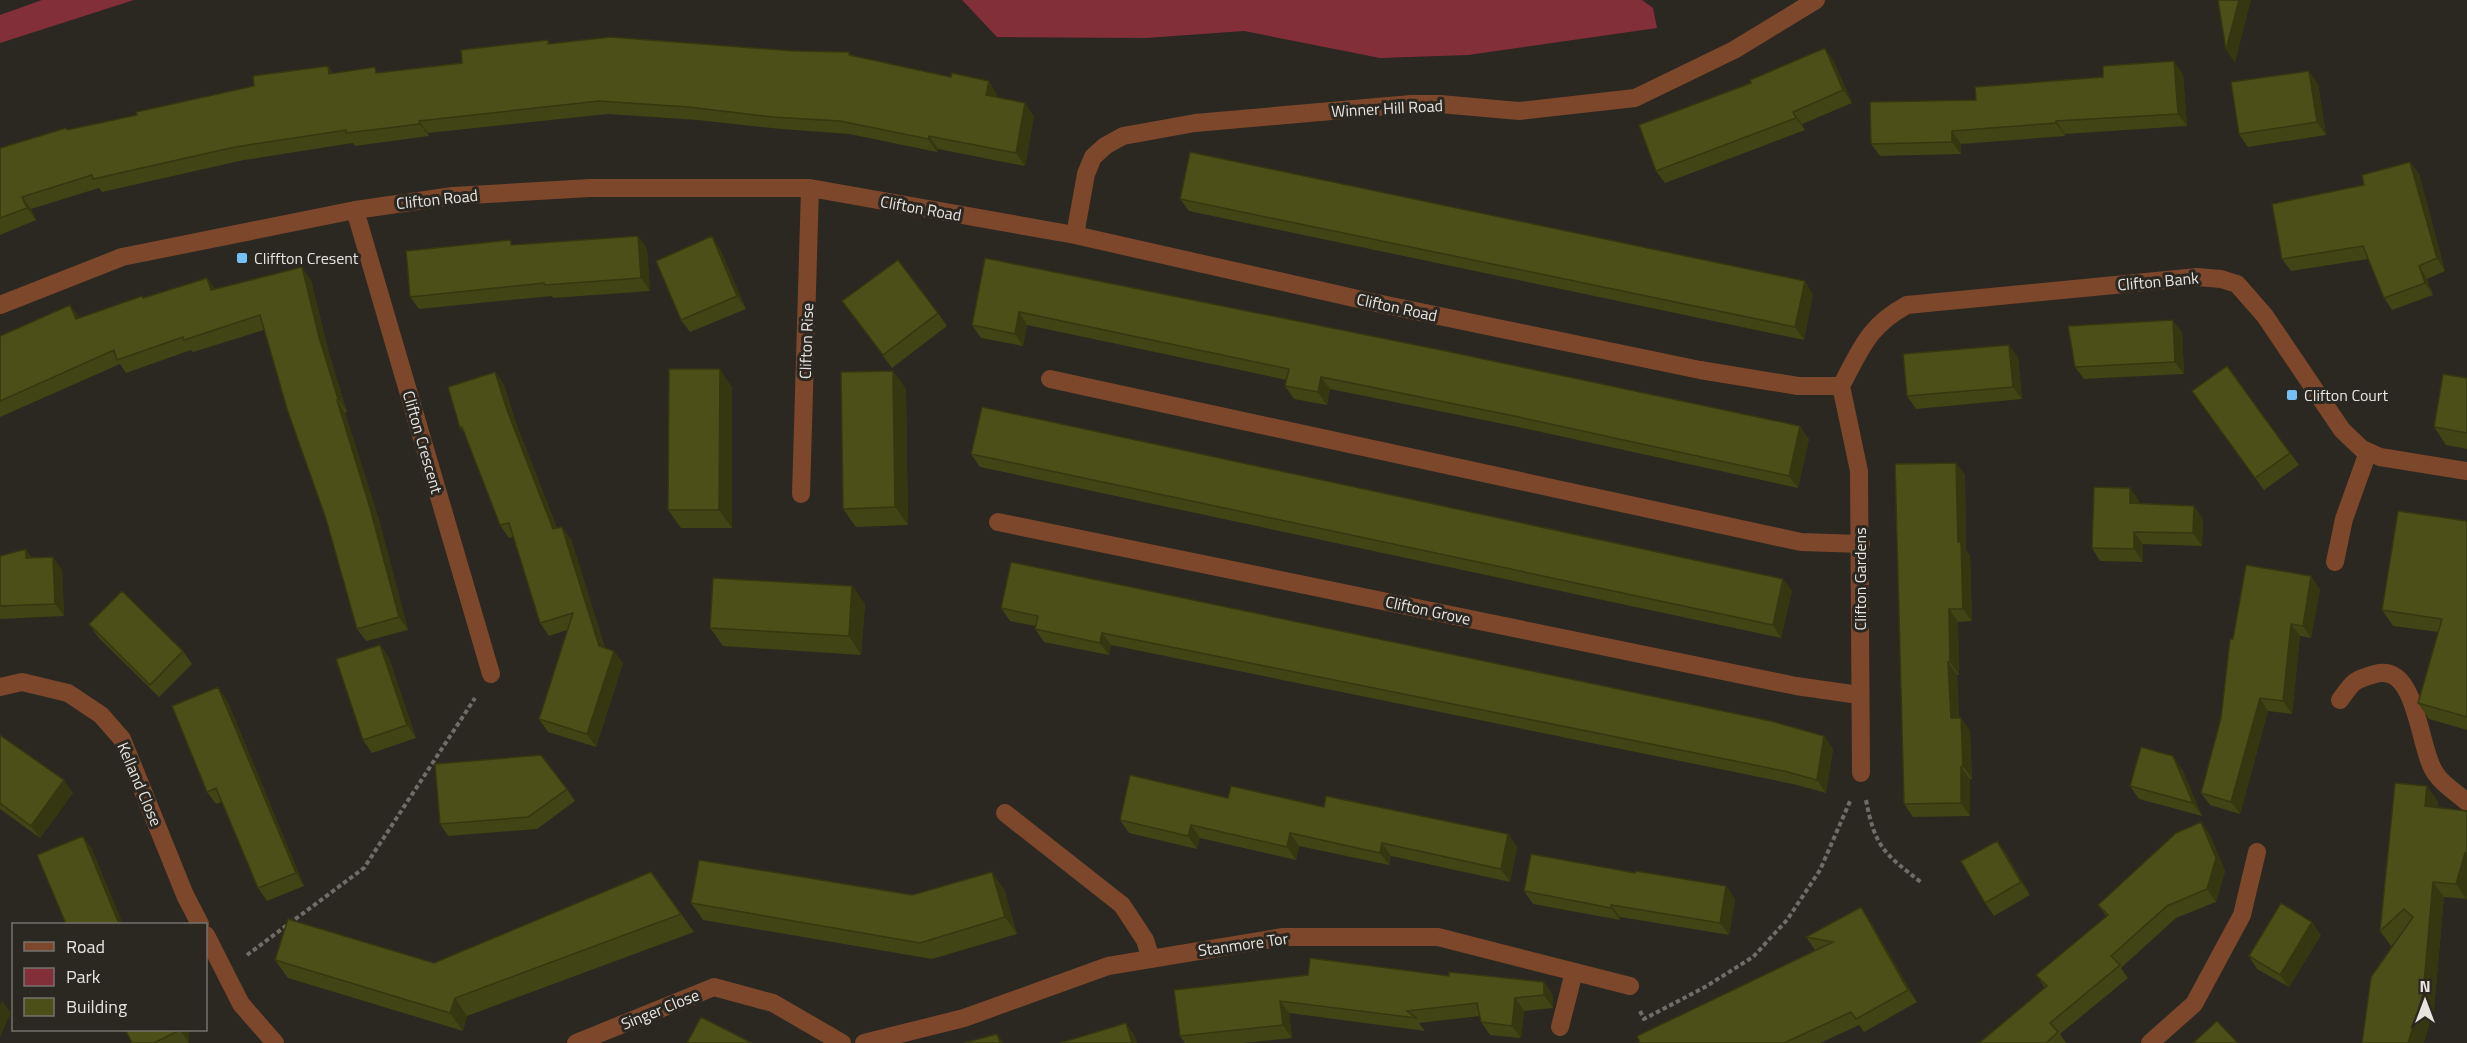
<svg xmlns="http://www.w3.org/2000/svg" width="2467" height="1043" font-family="'Titillium Web',sans-serif">
  <style>
    .green { fill: #832f3a }
    .lines { fill: none; stroke-linecap: round; stroke-linejoin: round }
    .path { stroke: #706c67; stroke-width: 4; stroke-dasharray: 4.5 3; stroke-linecap: butt }
    .service { stroke: #7c472a; stroke-width: 18 }
    .minor { stroke: #7c472a; stroke-width: 18 }
    .wall { fill: #414414 }
    .shaded-wall { fill: #353710 }
    .building { fill: #4c4f17; stroke: #353710; stroke-width: 1.5 }
    .poi-dot { fill: #75c0f6; stroke: #2b2721; stroke-width: 2 }
    .labels { text-anchor: middle; dominant-baseline: central; stroke-width: 6; stroke-linejoin: round; paint-order: stroke }
    .street-label { font-size: 16px; fill: #e7e4e0; stroke: #2b2721 }
    .poi-label { font-size: 16px; fill: #e7e4e0; stroke: #2b2721; text-anchor: start }
  </style>
  <rect width="100%" height="100%" fill="#2b2721"/>
  <path class="green" d="M42,0H134L0,43V15Z
    M962,0H1642L1653,8L1657,28L1468,55L1380,58L1244,31L1146,38L997,37Z"/>
  <g class="lines">
    <path class="path" d="M1866,800C1875,848 1885,854 1922,883
      M247,955L364,868L475,698
      M1640,1011L1644,1019L1705,987L1753,957L1787,920L1820,870L1851,799"/>
    <path class="service" d="M1050,379L1801,542L1861,544
      M2335,562L2344,519L2368,452
      M2340,700C2353,682 2353,680 2375,674C2419,662 2418,752 2436,774C2443,785 2457,793 2467,802
      M1005,813L1122,905L1145,940L1151,959"/>
    <path class="minor" d="M355,210L491,674
      M1075,235L1086,174L1093,157L1105,146L1123,136L1195,123L1411,104H1440L1519,111L1635,98L1734,50L1816,0
      M0,305L122,257L355,210L453,196L590,188H810L1075,235L1367,301L1700,370L1798,386H1841
      M1841,386C1861,349 1868,326 1907,305L2197,277L2221,279L2237,284L2265,316L2342,430L2362,449L2380,457L2467,471
      M1841,386L1859,471L1861,773
      M801,494L810,188
      M998,522L1796,686L1859,695
      M0,687L22,682L68,693L101,715L122,739L185,895L200,924
      M206,935L241,1004L275,1043
      M1560,1027L1574,972
      M576,1043L714,987L773,1003L842,1043
      M864,1043L964,1018L1108,966L1283,937H1438L1630,986
      M2150,1043L2194,1004L2242,915L2257,852"/>
  </g>
  <path class="wall" d="M548,40L550,44L849,52L851,55L997,94V97L1034,116L1025,166L938,149L937,152L849,134L781,129L697,120L608,114L428,133L429,136L355,146L353,143L244,160L102,192L99,188L31,209L36,220L0,235V148L68,130L333,73H379L462,63Z
    M1833,60L1852,103L1802,124L1805,130L1665,183L1656,171Z
    M2183,74L2187,126L2065,134V136L1961,144V154L1880,156L1871,144L1976,100Z
    M2318,84L2326,135L2248,147L2239,134Z
    M2410,162L2419,174L2445,271L2427,279L2433,295L2392,310L2384,298L2368,259L2291,271L2282,259L2364,185Z
    M1180,199L1813,294L1804,340L1189,211Z
    M638,236L647,249L650,291L553,298L552,296L419,309L410,297L514,245Z
    M720,249L746,309L690,332L681,320Z
    M985,258L1809,439L1798,488L1523,428L1330,389L1327,405L1294,399L1285,386L1287,380L1027,325L1023,346L981,338L972,325Z
    M311,280L328,350L347,412L345,413L379,520L408,630L366,641L357,629L326,519L264,330L193,352L191,350L126,373L120,364L0,417V336L79,318L142,296L144,298L215,289Z
    M842,301L938,313L947,326L892,368Z
    M2182,332L2184,374L2084,379L2075,367Z
    M2018,357L2022,399L1916,409L1907,396Z
    M2227,366L2299,465L2264,490L2192,391Z
    M893,371L906,389L908,525L856,527L843,509Z
    M495,372L504,385L516,423L557,528L571,539L605,648L623,663L596,747L548,732L539,719L567,630L549,636L540,623L513,537L509,538L500,525L465,434L460,428Z
    M2467,378V449L2446,445L2434,427Z
    M732,387V528H681L668,510Z
    M971,454L1783,579L1792,591L1781,638L980,467Z
    M1956,463L1965,475L1966,550L1970,555L1972,621L1958,622L1959,675H1957L1959,718H1961L1970,731L1972,779H1970V816L1913,817L1904,804Z
    M2139,500V504L2194,506L2203,519L2202,546L2143,544V562L2100,561L2092,548Z
    M2467,521V730L2429,719L2418,703L2438,632L2393,626L2382,610Z
    M0,556L31,558L62,569L64,616L0,619Z
    M852,586L865,604L861,655L723,646L710,628Z
    M2320,589L2311,638L2300,636L2292,714L2268,711L2240,814L2210,805L2201,793L2221,718L2233,639Z
    M1001,608L1824,736L1833,749L1826,793L1793,784L1111,645L1109,655L1044,642L1035,629L1036,626L1010,621Z
    M89,624L183,651L192,664L159,697L98,637Z
    M380,645L389,658L416,738L372,753L363,740Z
    M227,700L304,886L267,901L258,888L222,802L216,804L207,792Z
    M0,735L73,793L40,838L0,809Z
    M2182,769L2202,816L2139,799L2130,786Z
    M567,789L575,801L537,829L448,836L440,824Z
    M1228,798L1324,807L1508,834L1517,847L1510,882L1391,856L1389,865L1299,846L1296,860L1200,838L1197,849L1129,833L1120,820Z
    M2438,801V808L2467,811V899L2444,897L2434,1009L2396,941L2391,946L2380,931Z
    M2201,822L2210,835L2225,871L2216,902L2176,918L2121,968L2128,978L2060,1034L2066,1043H1979L2045,988L2036,975L2107,917L2098,905Z
    M1997,841L2006,853L2030,895L1994,916L1985,903Z
    M651,872L694,932L467,1016L463,1031L288,978L275,960L434,963Z
    M1635,873L1726,886L1735,899L1729,935L1620,917V920L1533,904L1524,891Z
    M1004,889L1017,934L932,959L703,920L691,903L912,895Z
    M1861,907L1869,919L1917,1002L1864,1032L1859,1025L1820,1043H1640L1816,950H1815L1806,937Z
    M2321,935L2289,987L2257,969L2249,956Z
    M1449,976L1544,982L1553,995V1008L1524,1011L1521,1038L1490,1035L1481,1022L1480,1016L1419,1023L1425,1031L1289,1013L1292,1038L1243,1043H1185L1180,1036L1174,990Z
    M125,1029H189V1043H132Z"/>
  <path class="shaded-wall" d="M2239,0H2251L2235,63L2226,50Z
    M1825,48L1833,60L1852,103L1843,90Z
    M2174,61L2183,74L2187,126L2178,114Z
    M328,66L337,79L329,74Z
    M2309,71L2318,84L2326,135L2317,122Z
    M989,81L997,94L995,108L986,95Z
    M1025,103L1034,116L1025,166L1016,153Z
    M1793,112L1802,124L1805,130L1796,118Z
    M419,121L428,133L429,136L420,124Z
    M2056,121L2065,134V136L2056,123Z
    M1952,131L1961,144V154L1952,142Z
    M929,136L938,149L937,152L928,139Z
    M2410,162L2419,174L2445,271L2437,258Z
    M22,197L31,209L36,220L27,208Z
    M638,236L647,249L650,291L641,278Z
    M712,236L720,249L746,309L737,296Z
    M2419,266L2427,279L2433,295L2425,283Z
    M302,267L311,280L328,350L347,412L338,399L319,337Z
    M207,278L216,290H211Z
    M1805,281L1813,294L1804,340L1795,327Z
    M70,305L79,317L85,332L76,319Z
    M1019,312L1027,325L1023,346L1015,334Z
    M2173,320L2182,332L2184,374L2175,362Z
    M2009,345L2018,357L2022,399L2013,387Z
    M720,369L732,387V528L719,510Z
    M893,371L906,389L908,525L895,507Z
    M495,372L504,385L516,423L562,542L553,529L507,410Z
    M1321,377L1330,389L1327,405L1318,392Z
    M337,400L345,413L379,520L408,630L399,617Z
    M1800,426L1809,439L1798,488L1789,476Z
    M1956,463L1965,475L1966,550L1970,555L1972,621L1963,609L1958,542Z
    M2130,488L2139,500V516L2130,503Z
    M2194,506L2203,519L2202,546L2193,533Z
    M562,527L571,539L608,659L599,646Z
    M2134,532L2143,544V562L2134,549Z
    M26,549L35,562L26,558Z
    M53,557L62,569L64,616L55,604Z
    M2311,576L2320,589L2311,638L2303,626Z
    M1783,579L1792,591L1781,638L1773,625Z
    M852,586L865,604L861,655L849,636Z
    M1949,609L1958,622L1959,675L1950,662Z
    M2291,624L2300,636L2292,714L2283,701Z
    M1102,633L1111,645L1109,655L1100,643Z
    M380,645L389,658L416,738L407,725Z
    M614,651L623,663L596,747L587,734Z
    M1948,662L1957,675L1959,731L1951,718Z
    M218,687L227,700L304,886L296,873Z
    M2260,698L2268,711L2240,814L2231,802Z
    M1961,718L1970,731L1972,779L1963,766Z
    M1824,736L1833,749L1826,793L1817,780Z
    M2173,756L2182,769L2202,816L2193,803Z
    M1961,767L1970,779V816L1961,803Z
    M64,780L73,793L40,838L31,826Z
    M2427,786L2438,801L2436,822L2425,806Z
    M2201,822L2210,835L2225,871L2216,902L2207,889Z
    M1191,825L1200,838L1197,849L1188,836Z
    M1290,833L1299,846L1296,860L1287,847Z
    M1508,834L1517,847L1510,882L1501,869Z
    M83,836L92,849L123,924H119Z
    M1997,841L2006,853L2030,895L2021,882Z
    M1382,843L1391,856L1389,865L1380,853Z
    M2465,853L2467,855V900L2456,884Z
    M992,872L1004,889L1017,934L1005,917Z
    M2433,882L2444,897L2434,1009L2424,1043H2408Z
    M1726,886L1735,899L1729,935L1720,923Z
    M1611,905L1620,917V920L1611,908Z
    M1861,907L1869,919L1917,1002L1908,990Z
    M2312,922L2321,935L2289,987L2280,975Z
    M1544,982L1553,995V1008L1544,995Z
    M455,998L467,1016L463,1031L450,1013Z
    M1515,998L1524,1011L1521,1038L1512,1026Z
    M2,1000L11,1013L0,1037V1005Z
    M1280,1001L1289,1013L1292,1038L1283,1025Z
    M1126,1023L1135,1036L1137,1043H1132Z
    M180,1029H189V1043L180,1030Z
    M997,1034L1004,1043H1000Z"/>
  <path class="building" d="M2218,0H2239L2226,50Z
    M610,37L794,51L849,52V55L951,77L952,73L989,81L986,95L1025,103L1016,153L929,136L928,139L840,121L772,117L688,107L599,101L419,121L420,124L346,133V130L235,147L93,179L92,175L22,197L27,208L0,218V148L66,128L67,130L137,115L136,112L254,86L253,76L328,66L329,74L375,67L376,73L462,63L461,50L548,40V44Z
    M1825,48L1843,90L1793,112L1796,118L1656,171L1639,125L1751,83L1750,80Z
    M2174,61L2178,114L2056,121V123L1952,131V142L1871,144L1870,102L1976,100L1975,87L2103,77V66Z
    M2309,71L2317,122L2239,134L2231,82Z
    M1190,152L1805,281L1795,327L1180,199Z
    M2410,162L2437,258L2419,266L2425,283L2384,298L2363,246L2282,259L2272,204L2364,185L2362,175Z
    M638,236L641,278L545,285L544,283L410,297L406,251L511,240V245Z
    M712,236L737,296L681,320L656,261Z
    M985,258L1446,351L1800,426L1789,476L1514,416L1321,377L1318,392L1285,386L1289,369L1019,312L1015,334L972,325Z
    M898,260L938,313L883,355L842,301Z
    M302,267L319,337L338,399L337,400L370,508L399,617L357,629L326,519L287,409L260,315L184,340L183,337L117,360L114,350L0,401V336L70,305L76,319L142,296L143,298L207,278L211,290Z
    M2173,320L2175,362L2075,367L2068,326Z
    M2009,345L2013,387L1907,396L1903,354Z
    M2227,366L2290,453L2255,478L2192,391Z
    M669,369H720L719,510H668Z
    M893,371L895,507L843,509L841,372Z
    M495,372L507,410L553,529L562,527L599,646L614,651L587,734L539,719L573,613L540,623L509,523L500,525L462,427L460,428L448,387Z
    M2443,374L2467,378V433L2434,427Z
    M982,407L1783,579L1773,625L971,454Z
    M1956,463L1958,542H1961L1963,609H1949L1950,662H1948L1951,718H1961L1963,766L1961,767V803L1904,804L1895,464Z
    M2094,487L2130,488V503L2194,506L2193,533L2134,532V549L2092,548Z
    M2398,511L2467,521V717L2418,703L2442,619L2382,610Z
    M26,549V558L53,557L55,604L0,606V556Z
    M1011,562L1771,721L1824,736L1817,780L1784,771L1102,633L1100,643L1035,629L1038,616L1001,608Z
    M2246,565L2311,576L2303,626L2291,624L2283,701L2260,698L2231,802L2201,793L2221,718L2230,639H2233Z
    M713,578L852,586L849,636L710,628Z
    M122,591L183,651L150,685L89,624Z
    M380,645L407,725L363,740L336,659Z
    M218,687L296,873L258,888L216,788L207,792L172,706Z
    M0,735L64,780L31,826L0,803Z
    M2141,747L2173,756L2193,803L2130,786Z
    M541,755L567,789L528,817L440,824L435,764Z
    M1130,775L1228,798L1231,786L1324,807L1326,796L1508,834L1501,869L1382,843L1380,853L1290,833L1287,847L1191,825L1188,836L1120,820Z
    M2395,783L2427,786L2425,806L2467,811V853H2465L2456,884L2433,882L2423,994L2408,1043H2362L2371,977L2413,917L2404,909L2380,931Z
    M2201,822L2216,858L2207,889L2167,906L2111,956L2120,965L2050,1023L2058,1032L2046,1043H1979L2047,986L2036,975L2108,915L2098,905L2176,833Z
    M83,836L119,924H66L37,855Z
    M1997,841L2021,882L1985,903L1961,861Z
    M1531,854L1635,873L1636,871L1726,886L1720,923L1611,905V908L1524,891Z
    M699,860L912,895L992,872L1005,917L920,943L691,903Z
    M651,872L681,914L455,998L450,1013L275,960L288,919L434,963Z
    M2281,903L2312,922L2280,975L2249,956Z
    M1861,907L1908,990L1856,1019L1851,1012L1784,1043H1640L1637,1036L1833,942L1806,937Z
    M1310,958L1449,976V972L1544,982V995L1515,998L1512,1026L1481,1022L1477,1003L1407,1011L1416,1018L1280,1001L1283,1025L1180,1036L1174,990L1308,975Z
    M701,1017L752,1043H687Z
    M2217,1021L2238,1043H2193Z
    M1126,1023L1132,1043H1060Z
    M125,1029H180V1030L154,1043H132Z
    M997,1034L1000,1043H964Z"/>
  <g class="poi-dot">
    <rect x="236" y="252" width="12" height="12" rx="3"/>
    <rect x="2286" y="389" width="12" height="12" rx="3"/>
  </g>
  <g class="labels">
    <g class="street-label">
      <text transform="translate(1387 108) rotate(-3)">Winner Hill Road</text>
      <text transform="translate(437 199) rotate(-6)">Clifton Road</text>
      <text transform="translate(921 208) rotate(10)">Clifton Road</text>
      <text transform="translate(2158 281) rotate(-5)">Clifton Bank</text>
      <text transform="translate(1397 307) rotate(12)">Clifton Road</text>
      <text transform="translate(806 341) rotate(-88)">Clifton Rise</text>
      <text transform="translate(423 442) rotate(74)">Clifton Crescent</text>
      <text transform="translate(1860 579) rotate(-90)">Clifton Gardens</text>
      <text transform="translate(1428 610) rotate(12)">Clifton Grove</text>
      <text transform="translate(140 784) rotate(67)">Kelland Close</text>
      <text transform="translate(1243 944) rotate(-8)">Stanmore Tor</text>
      <text transform="translate(660 1009) rotate(-22)">Singer Close</text>
    </g>
    <g class="poi-label">
      <text x="254" y="258">Cliffton Cresent</text>
      <text x="2304" y="395">Clifton Court</text>
    </g>
  </g>
  <rect x="12" y="923" width="195" height="108" fill="#2b2721" stroke="#76736d" stroke-width="1.5"/>
  <rect x="24" y="942" width="30" height="9" fill="#7c472a" stroke="#76736d" stroke-width="1.5"/>
  <text x="66" y="953" font-size="18" fill="#e7e4e0">Road</text>
  <rect x="24" y="968" width="30" height="18" fill="#832f3a" stroke="#76736d" stroke-width="1.5"/>
  <text x="66" y="983" font-size="18" fill="#e7e4e0">Park</text>
  <rect x="24" y="998" width="30" height="18" fill="#4c4f17" stroke="#76736d" stroke-width="1.5"/>
  <text x="66" y="1013" font-size="18" fill="#e7e4e0">Building</text>
  <g transform="translate(2425 1001)" stroke="#2b2721" stroke-width="4.5" paint-order="stroke">
  <path d="M0-4.5L10 22L0 15L-10 22Z" fill="#e7e4e0"/>
  <text y="-9" font-size="16" font-weight="bold" text-anchor="middle" fill="#e7e4e0">N</text>
  </g>
</svg>
